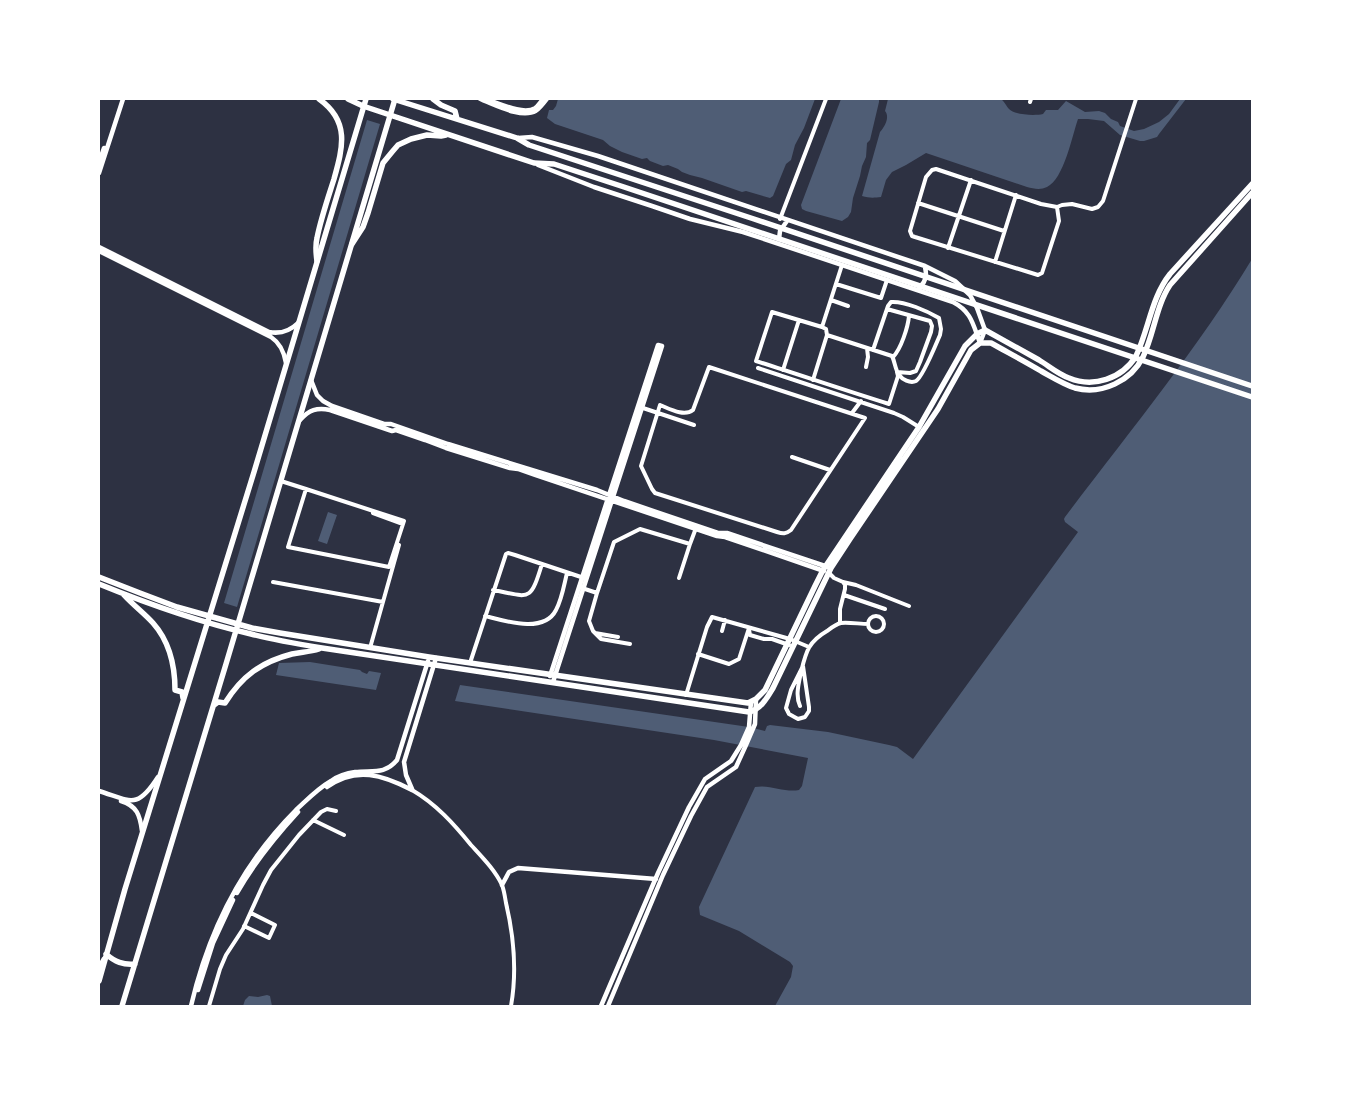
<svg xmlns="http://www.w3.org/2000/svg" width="1351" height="1105" font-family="'DM Sans',sans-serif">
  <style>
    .water { fill: #4f5d75 }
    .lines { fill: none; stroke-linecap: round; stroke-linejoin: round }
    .minor { stroke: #fff; stroke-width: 4 }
    .tertiary { stroke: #fff; stroke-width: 4.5 }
    .secondary { stroke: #fff; stroke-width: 5 }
    .primary { stroke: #fff; stroke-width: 5.5 }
    .trunk { stroke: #fff; stroke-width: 5.5 }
  </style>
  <rect width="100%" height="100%" fill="#2d3142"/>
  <path class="water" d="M558,99H815L804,128L795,145L791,160L786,164L773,196L770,198L746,191L742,192L702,178L690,175L682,172L678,169L668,165L663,166L650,161L647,158L642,159L622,152L610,146L603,140L555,124L547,118L549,110H553L556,106Z
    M841,99H879V102L870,140L867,143L866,157L862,166L860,176L853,198L851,212L848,217L842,221L806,211L802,209L801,205Z
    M888,99H1001C1005,102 1006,106 1009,109C1014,115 1035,116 1043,114L1046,110H1058L1066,101L1085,112L1099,111L1105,113L1111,119L1118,122L1120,126L1134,131L1144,129L1159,122L1169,114L1180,99H1186L1159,134L1157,137L1144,141H1140L1120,135L1104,121L1088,119H1078C1072,136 1064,179 1047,187C1041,190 1034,189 1027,187L926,153L906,165L892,172L886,180L881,197C873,198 869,198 862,196L880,132C885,126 890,117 885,111Z
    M367,120L380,124L237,607L224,603Z
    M1252,259V1006H775L791,977L793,966L790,962L739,931L700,915L699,907L755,787C770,784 785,793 799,790L802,786L808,758L714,740L455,701L460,685L749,727L765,731L767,726L770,725L828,732L889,745L897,747L913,759L1078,532L1065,522L1064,519L1065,517C1129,432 1197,350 1252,259Z
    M328,512L337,515L327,544L318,541Z
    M310,662L360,670L362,672L367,674L369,671L381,673L376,690L276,675L279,663Z
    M267,995L270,996L272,1006H243L245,1000L249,996L258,997Z"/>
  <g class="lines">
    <path class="minor" d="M480,99L484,101C497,106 522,119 536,111C540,108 544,103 547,99
      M486,99C499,103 523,115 535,108C538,106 540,102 543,99
      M1030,102L1031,99
      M918,203L1004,231
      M1057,207L1059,221L1042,273L1038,275L915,237L912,236L910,231L926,177L932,170L936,169L1041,204L1057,207L1062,205L1072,204L1092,209L1098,207L1103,201L1136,99
      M780,219L826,99
      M948,248L971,180
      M995,262L1016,195
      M836,284L881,298L887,280
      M831,300L848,306
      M822,327L842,265
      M827,335L892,356C895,362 895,369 899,375C902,379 910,384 916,381C923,377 936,344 940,335L941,329L939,318C927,311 905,301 891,302L888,306L873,350
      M893,357C901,349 908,327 909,316
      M709,367L865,418L791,530C786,534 783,534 777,532L655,493L652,489L641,466L660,405C670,409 684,417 693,410Z
      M866,367L868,357L867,348
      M758,368L894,413L903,417L919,427
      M783,370L799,320
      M813,380L827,335L826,329L822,327L772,312L756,361C800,375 844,390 889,404L898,376L897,372L910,373L916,371L920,362L931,332L932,326L930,321L887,309
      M640,407L694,425
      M852,413L861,401
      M792,457L830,470
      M281,481L284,482L306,489L309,490L404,521L389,567L288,547L306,489
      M373,513L403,524
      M690,544L696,528
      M829,573L834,578L843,582L845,585V589L840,609V623
      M273,582L383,602
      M843,582L856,585L909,606
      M582,588L597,593
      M493,590C530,597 530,603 542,564
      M844,595L885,609
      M868 624a8 8 0 1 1 16 0a8 8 0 1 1-16 0Z
      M485,616C505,621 544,634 556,610C562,599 564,585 567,573
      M749,630L750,635L764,639H772L789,645
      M722,631L725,620
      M595,633L618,637
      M630,644L601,639L593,631L589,621L597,593L614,542L640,529L690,544L679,578
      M370,648L399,545
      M698,654L729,664L739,659L749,628
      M470,663L506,554L508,553L515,555L584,578
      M803,666L809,707V711L805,717L798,719L789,714L786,708L791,690Z
      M686,695L707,627L712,617L790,639L809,647
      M800,706C795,695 799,683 801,672C806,652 808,642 827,631C831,628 836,624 841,623C848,622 860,624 868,624
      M412,790C436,804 454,824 471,845C482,857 495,870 502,885C504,890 505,897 506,903C514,937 517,972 511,1006
      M313,820L344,835
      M244,926L269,938L275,925L251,913
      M209,1006L220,969L226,955L243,929L263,885L271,870L299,835L321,812L327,809L336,811"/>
    <path class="tertiary" d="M518,138L532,137L598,156L925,266L955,281L970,295L977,308L985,330L980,343
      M99,163L104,148
      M538,165L594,187L652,206L690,219L743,232L953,302C972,312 973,325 980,343
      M99,173L123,99
      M779,239L780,231L787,221
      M99,247L269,332C280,334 290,331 298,323
      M99,251L271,337C280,343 284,351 286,363
      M920,287C926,281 927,276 925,267
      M311,380L317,395L323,401L332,406L384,424H391L448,444L597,490L624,501L718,533H727L828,567
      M300,420C309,410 317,407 330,410L392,431L396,430L425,440L446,448L510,468L518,469L535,475L717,536L725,537L824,571
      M550,676L658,345L662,346L553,682
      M327,787C356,766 383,775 412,790
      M412,789L406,775L404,762L436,658
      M99,791C131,801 137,810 158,777
      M121,801C137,806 140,815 142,831
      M502,885L509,872L518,868L656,879
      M237,893C254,863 275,837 298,812
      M198,990L213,943L233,900
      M191,1006C208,933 242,864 296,810C307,800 317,789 331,781C338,776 346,773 355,772C372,770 385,775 397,760L428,661
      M601,1006L658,873L689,807L705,779L731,761L741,745L749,727L751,702
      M608,1006L663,875L691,816L707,787L736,767L746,745L755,724L756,699"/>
    <path class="secondary" d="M99,968L104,959"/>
    <path class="primary" d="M99,577L140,593L177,607L252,628L280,633L429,657L748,703L756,699L765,690L815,586L823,570L919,427L965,346L977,334L985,330C1003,340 1021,350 1039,360C1049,366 1058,374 1069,378C1093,388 1122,379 1136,356C1149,329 1151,298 1170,274L1252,184
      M99,584C148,604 199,622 251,634C274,640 298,644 322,648L749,712C761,709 767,698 773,688L831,568L850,539L938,409L971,350L980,343H991C1007,352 1024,361 1041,371C1052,377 1063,384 1075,388C1102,395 1131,381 1143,357C1154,334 1156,306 1170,285L1252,193
      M124,595C133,605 144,613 153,623C169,641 175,666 175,690L182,692L183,698
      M214,705L218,702L225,703C242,676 261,662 292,654C301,652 310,652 319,649
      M106,954C115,962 123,965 135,964
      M99,981L125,889L254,472L366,99
      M122,1006L226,664L395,99"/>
    <path class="trunk" d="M348,99L363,106L534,163L554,164L624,187L1252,397
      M393,99L517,138L529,145L754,219L1252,386
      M433,99L441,105L455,111L457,119
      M352,244L363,227L368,213L383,163L392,152L398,145L411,139L427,135L441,136L446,135
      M317,261C316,254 315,246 317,238C321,218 328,198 334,179C343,147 350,121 319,99"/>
  </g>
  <rect width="1351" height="1105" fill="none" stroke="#ffffff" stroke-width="200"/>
</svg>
